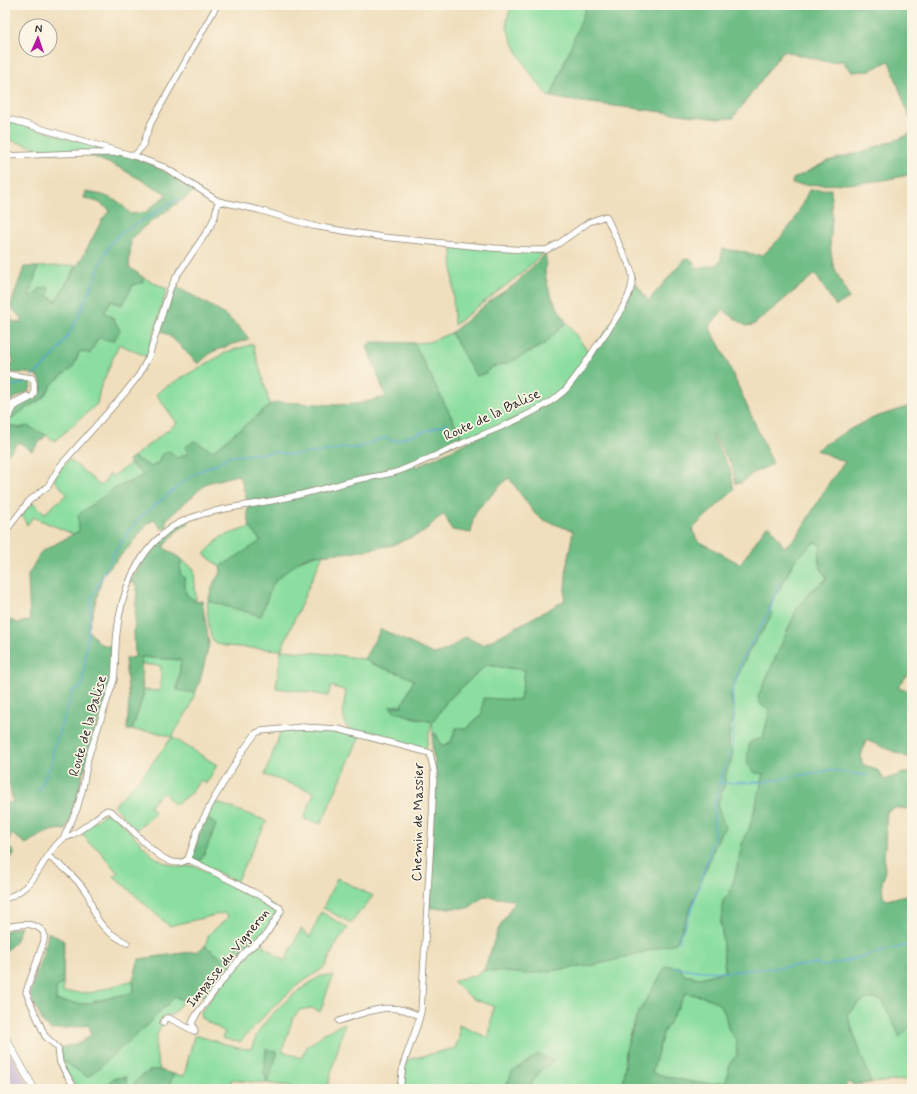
<svg xmlns="http://www.w3.org/2000/svg" width="917" height="1094" font-family="Mynerve,sans-serif">
  <style>
    .industrial { fill: #ccbed3 }
    .green { fill: #8bdea0; stroke: #5b8466 }
    .forest { fill: #70bd86; stroke: #4e7458; fill-rule: evenodd }
    .lines { fill: none; stroke-linecap: round; stroke-linejoin: round }
    .stream { stroke: #56a8d1; stroke-width: 1.5 }
    .street-casing { stroke: #8e8574; stroke-width: 7 }
    .secondary-casing { stroke: #8e8574; stroke-width: 8 }
    .street { stroke: #fff; stroke-width: 5.5 }
    .secondary { stroke: #fff; stroke-width: 7 }
    .labels { text-anchor: middle; dominant-baseline: central; stroke-width: 3.5; stroke-linejoin: round; paint-order: stroke }
    .street-label { font-size: 14px; fill: #2b2b2b; stroke: #fcf5e5 }
  </style>
  <rect width="100%" height="100%" fill="#fcf5e5"/>
  <filter id="ink" filterUnits="userSpaceOnUse"><feTurbulence type="fractalNoise" baseFrequency=".025" numOctaves="2"/><feDisplacementMap in="SourceGraphic" scale="8" xChannelSelector="R" yChannelSelector="G"/><feConvolveMatrix kernelMatrix="1 2 1 2 8 2 1 2 1" color-interpolation-filters="sRGB"/></filter>
  <filter id="wash" filterUnits="userSpaceOnUse"><feTurbulence type="fractalNoise" baseFrequency=".012" numOctaves="4" result="noise"/><feDisplacementMap in="SourceGraphic" scale="16" xChannelSelector="R" yChannelSelector="G"/><feGaussianBlur stdDeviation="0.9" result="paint"/><feColorMatrix in="noise" values="0 0 0 0 0 0 0 0 0 0 0 0 0 0 0 0 0 1.4 0 .05"/><feComposite in="paint" operator="in"/></filter>
  <g filter="url(#wash)">
    <rect width="100%" height="100%" fill="#f0dfbd"/>
    <path class="industrial" d="M5,1044L31,1089H5Z"/>
    <path class="green" d="M512,5H587L551,97H549C535,81 515,52 509,33C505,23 508,14 512,5Z
      M5,120L114,151L53,152L5,139Z
      M452,246L541,252L542,254L522,273L454,325Z
      M77,265L56,301L39,289L33,295L29,296L38,267Z
      M144,278L167,289L147,357L119,344L100,389L97,404L55,441L46,435L6,424L10,418L12,419L17,414L43,398L53,383L73,367L80,351L98,338L113,318L104,312L111,301L122,305L133,285L143,282Z
      M566,322L590,354L561,391L546,401L496,428L463,440L414,343L429,342L451,333L476,376L486,373L492,367L508,363L545,344Z
      M253,344L270,405L213,451L187,454L177,458L158,463L151,467L133,457L177,423L156,394L169,385L227,352Z
      M69,459L101,486L110,474L113,476L130,464L144,475L112,490L79,531L73,534L33,517L27,525L22,514L33,503L45,513L67,494L54,480L62,467Z
      M250,527L261,542L220,567L204,554L221,537Z
      M815,542L821,545C817,561 818,565 827,579L812,590L797,609L758,697L770,710L763,738L750,742L764,773L749,830L744,837L734,880L729,894L723,901L721,922L725,971L700,978L684,975L650,995L638,1013L631,1032L626,1049L625,1066L621,1089H528L540,1071L553,1061L512,1072L505,1089H492L471,1082L457,1089H402L403,1075L407,1060L455,1048L459,1038V1025L489,1038L493,1006L473,999L453,982L459,979L474,976L484,970L526,974L594,965L611,961L676,943L720,834L725,828L717,805L724,787L729,746V728L734,718L731,696L736,680L750,649L766,626L773,598L780,589L794,561Z
      M323,554L281,650L329,654L364,659L372,664L404,675L414,680L402,706H391L411,717L433,722L447,701L486,665L525,670L520,700L482,714L466,729L456,728L451,742L442,746L436,734H433L432,723L429,734L426,750L360,733L350,729L345,725L343,710L346,691L331,686L328,696L301,691L276,688L281,650L225,646C221,645 216,644 213,640C208,633 207,610 208,601L261,616C264,606 267,595 272,586C282,569 304,556 323,554Z
      M181,559L194,569L196,602L186,594L184,577L180,574Z
      M141,657L181,660L177,690L195,693L190,707L172,737L217,765L206,784L200,780L192,792L175,805L163,792L149,806L155,813L136,830L114,806L146,771L172,737L156,732L132,730L143,696V690L160,691L161,666L141,664Z
      M318,730L338,732L360,736L321,824L304,819L314,792L265,775L281,731Z
      M215,802L267,821L236,882L199,862L205,853L206,817Z
      M106,813L113,814L153,856L163,862L179,867L195,866L267,902L278,909C276,923 264,934 254,942L247,938L222,958L205,946L209,934L229,917L224,913L169,926L114,876L118,873L98,849L89,843L81,831Z
      M337,878L373,896L351,923L323,908Z
      M321,912L348,928L335,946L325,967L295,987L267,1013L240,1042L233,1041L222,1038L225,1032L201,1018V1012L245,954L260,943L285,961L301,929L310,937Z
      M241,953L205,998L196,991L226,963Z
      M321,976H334L329,986L320,1012L312,1008L300,1010L293,1018L282,1051L301,1058L308,1045L315,1041L324,1033L345,1023L327,1089H310L267,1083L231,1080L229,1089H167L169,1087L173,1074L184,1076L194,1036H199L238,1048L251,1049C254,1043 256,1035 260,1029C274,1009 300,988 321,976Z
      M133,980L134,992L85,1004L56,1001V988L63,983V992L91,993Z
      M686,993C698,996 714,997 722,1008C730,1018 724,1029 736,1039L737,1055L730,1063L727,1082C702,1087 676,1078 652,1073L663,1033Z
      M175,997L184,1000L172,1015C166,1015 163,1016 160,1021L162,1025C152,1039 156,1055 160,1070C145,1071 139,1078 130,1089L127,1088L126,1077L113,1078L106,1089H77L66,1071L62,1060L88,1077L142,1030Z
      M868,998L883,1000L900,1037L912,1025V1079L871,1083L847,1014L863,1000Z"/>
    <path class="forest" d="M587,5H912V124L889,61L868,71L852,72L842,61L828,62L783,51L733,118L719,119L567,100L551,97Z
      M912,132V174C873,184 832,186 792,184L793,179L828,161L858,153L904,137Z
      M93,154C102,155 112,154 121,155C149,159 172,176 195,191L145,226L131,240L129,267L144,278L143,282L133,285L122,305L111,301L104,312L113,318L120,330L114,341L98,338L90,354L80,351L73,367L53,383L43,398L17,414L12,419L10,418C11,415 12,411 14,409C23,399 42,400 41,382C40,378 37,375 33,374C24,372 14,374 5,371V366L14,363L11,354L5,353V313L10,316L13,322L21,323L22,318L10,307L24,267H38L29,296L33,295L39,289L48,287L50,291L47,296L56,301L82,258L102,220L110,210L98,202L84,198L86,192L103,195L119,202L131,214L146,212L167,194L118,167L91,156Z
      M831,189L832,219L830,245L833,265L849,298L836,306L815,274L753,325L746,326L723,310L709,327L721,348L773,464C767,467 761,469 755,472C747,476 747,482 736,484L732,466L713,435L712,436L730,469L734,490L692,529L697,540L740,564L766,527L770,526L784,547L796,538L829,483L845,462L816,450C835,438 855,425 876,417C888,413 900,410 912,405V579L910,580L912,588V668L898,688L912,692V759L866,740L861,756L862,764L879,771L884,780L904,773H912V809L894,808L887,811L884,862L885,869L884,877L882,881L883,897L887,900L902,896L912,894V1025L900,1037L882,1000C861,997 863,1000 847,1014L871,1083L854,1085L849,1082L844,1089H621L625,1066L626,1049L638,1013L666,966L680,967L684,975L700,978L725,971L721,922L723,901L729,894L734,880L744,837L749,830L764,774L755,773L747,763L749,744L750,742L763,738L770,710C763,707 759,705 758,697L797,609L812,590L827,579C818,565 817,561 821,545L815,542L794,561L780,589L773,598L769,610L772,613L766,626L750,649L736,680L731,696L734,718L729,728V746L733,750L731,762L726,773L724,787L717,805L725,828L720,834L676,943L611,961L594,965L526,974L484,970L498,930L514,902L512,900L484,896L469,908H429L435,778V762L432,750L433,734H436L442,746L451,742L456,728L466,729L482,714L483,698L520,700L525,670L486,665L447,701L433,722L394,712L390,706H402L414,680C398,671 379,669 364,659L381,629L433,654C446,652 455,645 465,637L483,645L564,601L567,564L573,531L544,520L535,514L509,478L506,480L477,510L473,519L471,533L452,530L444,514L437,519L424,532L393,545L356,552L313,555L302,559L276,580L271,588L261,616L208,601L214,582L221,572L220,567L261,541L250,527L247,510L249,509L241,479L237,475L207,483L166,520L167,527L162,529L154,520L148,523L129,547L103,574L88,630L100,644L114,647L112,680L83,773L77,800L66,830C53,827 37,837 26,844L12,834L6,844L15,853L5,865V804L13,802L5,765V618L18,623L30,620L28,575L41,552L79,531L78,515L112,490L144,475L128,461L133,457L151,467L158,463L161,455L170,451L177,458L187,454L186,447L194,441L213,451L270,405L278,402L336,405L357,404L386,397L367,346L372,342L414,343L463,440L414,462L416,467L557,399L625,305L633,284L636,283L648,301L684,260L690,258L697,268L716,265L721,260L722,249L746,252L755,255H763L781,237L794,221L809,190ZM686,993C698,996 714,997 722,1008C729,1018 724,1030 736,1039L737,1055L730,1063L726,1082C702,1087 676,1078 652,1073L663,1033Z
      M545,254C547,259 545,266 545,272C547,291 556,306 566,322L545,344L508,363L492,367L486,373L476,376L451,333L494,298L514,285Z
      M175,286C201,301 232,314 249,339L233,344L212,352L198,364L172,338L159,329L171,292Z
      M5,375L30,380L32,384L29,391L15,398L5,405Z
      M6,424L19,428L27,426L46,435L32,451L19,442L5,457V427Z
      M188,521L189,523L177,531L163,547L181,559L180,574L184,577L186,594L196,602L202,601L209,644L200,681L195,693L177,690L181,660L141,657L143,696L132,730H127L129,700L125,659L135,657L134,633L137,588L135,583L130,582L151,547L178,524Z
      M206,817L216,825L205,853L199,862L193,858L192,854Z
      M21,926L15,942L5,952V931Z
      M48,932L64,941L63,983L56,988V1001L85,1004L134,992L133,980L139,959L198,951L205,946L222,958L247,938L254,942L241,953L226,963L206,981L189,1001L175,997L142,1030L88,1077L62,1060L60,1048L82,1042L91,1034L89,1025L51,1030L49,1027L43,1022L31,998V990L47,941Z
      M266,1049L278,1052L267,1083L264,1072Z
      M538,1054L554,1061L540,1071L528,1089H505L512,1072Z
      M152,1070H160L173,1074L169,1087L167,1089H106L113,1078L126,1077L127,1088H130L142,1075Z"/>
    <g class="lines">
      <path class="stream" d="M32,376C63,355 79,316 93,283C99,267 105,250 116,237C124,229 141,222 150,216C160,210 168,203 179,199
        M5,386L18,385L28,380
        M445,424L448,423
        M719,783L764,782L830,770L868,776
        M38,792L53,761L52,753L73,691L82,687L92,597L117,548L137,520L181,484L200,471L219,463L227,457L276,452L291,455L321,452L341,448H357L383,438L395,441L443,425
        M679,943L680,935L691,912L714,838V806L722,774L732,750L734,714L732,693L742,660L768,614L780,582
        M674,967L701,971L728,972L817,964L826,966L912,944"/>
    </g>
  </g>
  <g filter="url(#ink)">
    <g class="lines">
      <g class="street-casing">
        <path id="street" d="M5,118L134,156L142,147L151,123L217,5
          M5,156L83,153H117
          M5,374L32,378L34,383V393L32,397L15,406L5,423
          M5,407L27,396
          M5,532L29,501L48,486L60,466L124,394L139,375L149,356L170,289L176,277L210,227L215,216L218,201
          M63,839L77,809L83,787L88,758L114,680C116,664 115,648 117,632C121,595 134,559 163,534C187,511 239,507 271,501C299,496 325,488 352,481C367,477 384,476 399,471C426,461 452,447 479,436C504,426 543,410 563,392C576,379 586,362 596,347C608,329 636,296 632,274C631,267 627,261 624,255C618,242 612,229 606,216L589,222L558,244L546,250H527L493,248L382,237L313,226L259,210L218,201L164,167L134,156
          M49,857C64,867 78,879 88,895C91,901 92,907 94,912C101,929 112,935 127,943
          M188,859L265,898L280,908L281,911L265,936L244,953L196,1015L192,1023L195,1031
          M5,899C40,885 38,862 61,840C65,837 69,837 72,835C85,828 95,818 107,810L112,812C118,818 125,823 131,829C142,840 170,874 188,859L198,829L212,802L242,752L256,733L261,731L302,727L338,729L430,753L434,772L432,820L421,1012L417,1026L403,1065L400,1089
          M5,927C18,925 35,920 44,933V941L26,992L45,1036L58,1048L60,1063L75,1089
          M339,1021C367,1012 390,1000 419,1016
          M163,1023L166,1018H169L194,1031"/>
      </g>
      <g class="secondary-casing">
        <path id="secondary" d="M5,1037L34,1089"/>
      </g>
      <use href="#street" class="street"/>
      <use href="#secondary" class="secondary"/>
    </g>
  </g>
  <g class="labels">
    <g class="street-label">
      <text transform="translate(492 415) rotate(-25)">Route de la Balise</text>
      <text transform="translate(88 726) rotate(-74)">Route de la Balise</text>
      <text transform="translate(418 822) rotate(-89)">Chemin de Massier</text>
      <text transform="translate(228 958) rotate(-51)">Impasse du Vigneron</text>
    </g>
  </g>
  <rect width="917" height="1094" fill="none" stroke="#fcf5e5" stroke-width="20"/>
  <g transform="translate(38 38) rotate(3)"><circle r="19" fill="#fcf5e5" stroke="#a8a49b"/>
  <path d="M0-3L7 15L0 10L-7 15Z" fill="#b5179e"/>
  <text y="-6" font-size="11" font-weight="bold" text-anchor="middle" fill="#2b2b2b">N</text>
  </g>
</svg>
